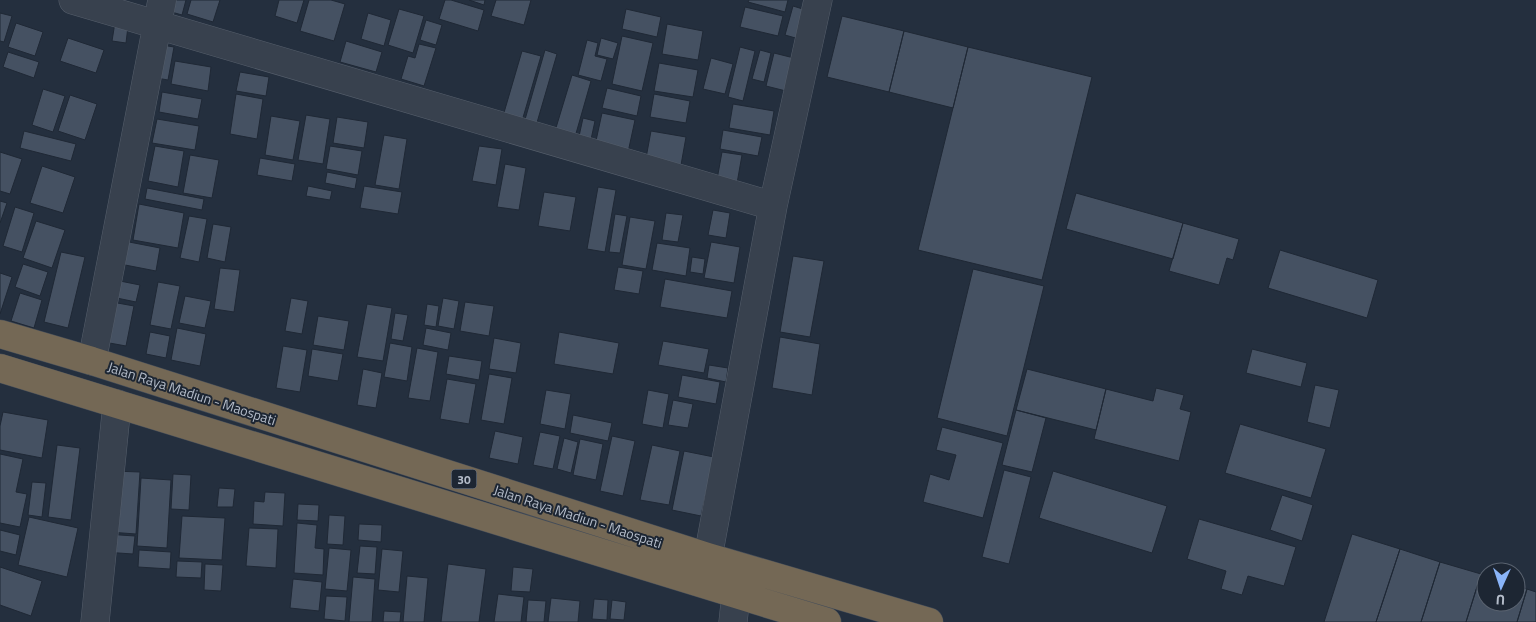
<svg xmlns="http://www.w3.org/2000/svg" width="1536" height="622" font-family="'Titillium Web',sans-serif">
  <style>
    .building { fill: #455162; stroke: #1f2835 }
    .lines { fill: none; stroke-linecap: round; stroke-linejoin: round }
    .minor-casing { stroke: #565f6c; stroke-width: 29 }
    .highway-casing { stroke: #434c59; stroke-width: 29 }
    .minor { stroke: #38414e; stroke-width: 28 }
    .highway { stroke: #746855; stroke-width: 28 }
    .labels { text-anchor: middle; dominant-baseline: central; stroke-width: 4; stroke-linejoin: round; paint-order: stroke }
    .shield { fill: #1d2633; stroke: #878f9c; stroke-width: 1 }
    .shield-label { font-size: 12px; font-weight: bold; fill: #b4bcc9 }
    .street-label { font-size: 14px; fill: #b4bcc9; stroke: #1d2633 }
  </style>
  <rect width="100%" height="100%" fill="#242f3e"/>
  <path class="building" d="M163,0H186L182,15L161,9Z
    M191,0H220L213,22L187,14Z
    M279,0H304L297,23L275,16Z
    M309,0H331L345,4L334,41L300,31Z
    M445,0H451L484,10L478,31L439,19Z
    M469,0H485L484,5Z
    M496,0H531L524,25L491,16Z
    M749,0H788L785,12L748,2Z
    M793,6L806,10L799,39L785,35Z
    M745,7L783,16L778,36L740,27Z
    M399,9L424,16L413,53L388,45Z
    M626,9L661,17L657,37L622,29Z
    M0,13L12,16L4,42L0,41Z
    M368,13L391,20L384,46L361,39Z
    M116,16L129,18L126,43L112,41Z
    M842,16L904,31L889,92L827,77Z
    M426,20L442,25L436,45L420,40Z
    M16,23L43,32L35,56L8,47Z
    M667,24L703,31L698,60L662,54Z
    M904,31L968,47L953,108L889,92Z
    M622,36L653,43L642,91L612,84Z
    M68,38L104,50L96,73L60,61Z
    M601,38L618,43L613,59L597,55Z
    M587,40L598,43L595,56L607,59L601,81L578,75Z
    M346,41L382,52L376,72L340,62Z
    M156,44L174,47L168,80L151,77Z
    M419,44L436,48L424,86L401,79L408,56L415,58Z
    M740,47L755,51L743,101L728,97Z
    M968,47L1092,77L1042,280L918,250Z
    M545,50L557,54L536,126L524,123Z
    M760,50L771,53L764,82L752,79Z
    M522,51L541,56L522,121L503,116Z
    M8,52L39,62L34,78L3,67Z
    M774,53L794,58L786,91L766,86Z
    M711,58L733,64L725,94L703,89Z
    M175,61L211,67L208,91L171,84Z
    M659,63L698,70L693,97L654,91Z
    M240,72L269,77L266,96L236,91Z
    M572,75L591,81L575,137L555,131Z
    M607,88L641,96L637,116L602,108Z
    M43,89L65,96L53,132L32,125Z
    M162,92L202,99L198,119L159,112Z
    M236,94L263,99L257,139L230,134Z
    M654,94L690,101L686,123L650,117Z
    M70,95L97,104L85,140L58,131Z
    M733,104L774,111L770,135L729,128Z
    M602,113L635,120L627,157L594,150Z
    M306,115L330,119L323,164L298,160Z
    M271,116L300,121L293,160L265,155Z
    M337,117L368,122L364,148L333,143Z
    M583,118L595,121L590,144L578,141Z
    M157,119L199,126L195,150L152,143Z
    M723,130L762,137L758,156L720,149Z
    M24,131L76,144L71,161L20,148Z
    M651,131L686,137L681,165L646,158Z
    M384,135L407,139L399,189L375,185Z
    M155,146L184,151L178,187L148,181Z
    M330,146L362,151L358,175L326,169Z
    M479,146L502,149L496,185L472,181Z
    M0,152L22,159L10,194L0,191Z
    M722,152L742,155L736,189L716,185Z
    M190,155L219,160L212,198L183,193Z
    M260,158L295,164L292,181L257,175Z
    M505,164L526,168L519,210L497,207Z
    M42,166L75,177L63,213L30,203Z
    M327,172L357,178L355,189L325,183Z
    M308,186L332,191L330,200L306,196Z
    M364,186L402,192L398,214L360,208Z
    M598,187L616,190L605,252L587,249Z
    M147,188L204,199L202,210L145,199Z
    M544,192L576,197L570,231L538,226Z
    M1076,193L1183,223L1173,259L1066,229Z
    M0,201L7,203L0,223Z
    M139,204L184,213L178,248L133,240Z
    M15,207L34,213L22,252L3,246Z
    M713,210L730,213L726,238L708,235Z
    M666,213L683,215L678,242L662,240Z
    M615,214L627,216L620,253L609,252Z
    M189,216L207,219L199,262L180,258Z
    M630,217L655,221L646,269L622,265Z
    M36,221L65,230L52,268L23,258Z
    M1183,223L1239,239L1233,260L1227,258L1219,285L1169,271Z
    M213,224L231,227L225,262L207,258Z
    M124,241L160,248L156,271L120,264Z
    M711,242L740,247L734,283L704,278Z
    M657,243L690,248L686,276L652,270Z
    M1280,250L1378,280L1367,318L1268,288Z
    M61,252L85,257L68,328L44,322Z
    M793,256L824,261L810,337L780,332Z
    M692,257L705,259L703,274L690,272Z
    M23,264L48,272L40,296L15,287Z
    M618,267L643,271L639,294L614,290Z
    M220,268L240,270L234,312L214,309Z
    M973,269L1044,286L1007,436L937,418Z
    M0,273L12,277L0,314Z
    M665,279L732,291L727,318L660,307Z
    M115,280L140,285L136,302L112,297Z
    M158,282L180,286L171,329L150,325Z
    M20,293L42,300L34,328L11,321Z
    M185,296L211,301L205,328L179,323Z
    M291,298L308,301L302,334L285,331Z
    M443,298L459,301L454,329L438,326Z
    M112,302L134,306L126,346L104,342Z
    M465,302L494,306L489,336L460,331Z
    M367,304L392,308L383,361L357,357Z
    M427,304L439,306L436,327L424,325Z
    M395,313L408,315L403,341L391,339Z
    M318,316L349,321L344,350L313,345Z
    M177,328L206,334L200,366L171,360Z
    M426,328L451,333L448,350L423,345Z
    M150,332L170,336L166,358L146,354Z
    M559,332L619,343L613,374L554,364Z
    M780,337L820,344L812,395L772,388Z
    M494,338L521,343L516,373L489,369Z
    M663,341L709,349L704,373L658,365Z
    M390,343L412,347L407,381L384,377Z
    M283,346L307,350L300,392L276,388Z
    M417,348L438,352L430,401L408,398Z
    M312,349L343,354L338,381L308,376Z
    M1252,349L1307,363L1301,387L1246,373Z
    M449,356L482,361L479,380L446,374Z
    M709,365L728,368L726,382L707,378Z
    M363,369L382,373L376,408L357,405Z
    M1027,369L1106,389L1096,430L1016,410Z
    M489,374L512,378L504,424L481,420Z
    M682,375L720,382L716,404L678,397Z
    M447,379L476,384L469,424L440,419Z
    M1315,385L1339,390L1330,428L1307,422Z
    M1156,388L1184,395L1180,409L1191,412L1179,461L1094,439L1106,389L1153,401Z
    M546,390L571,394L565,429L540,424Z
    M648,390L669,394L663,428L642,424Z
    M673,400L693,404L688,428L668,425Z
    M1016,410L1046,418L1032,472L1002,465Z
    M3,412L48,420L42,458L0,450V426Z
    M573,415L612,423L608,441L570,433Z
    M1240,424L1326,449L1311,498L1225,473Z
    M942,427L1003,443L983,518L923,502L930,474L949,480L956,455L936,450Z
    M495,431L523,437L518,464L489,458Z
    M540,432L560,436L553,469L533,465Z
    M612,436L635,441L623,496L600,491Z
    M564,438L578,442L571,473L557,469Z
    M580,439L603,444L596,480L573,475Z
    M57,445L80,448L71,520L48,517Z
    M652,445L680,451L669,505L640,500Z
    M684,451L714,457L701,516L672,510Z
    M0,454L23,459L16,492L27,494L20,527L0,523Z
    M1004,470L1031,477L1009,564L982,557Z
    M113,471L140,472L136,534L109,532Z
    M1053,471L1167,506L1152,553L1039,518Z
    M173,474L191,475L189,510L171,509Z
    M141,478L171,480L167,548L137,546Z
    M32,482L46,483L42,517L28,515Z
    M219,488L235,489L233,507H217Z
    M265,492L285,493L283,526L253,524L254,501L264,502Z
    M1282,495L1313,505L1302,541L1270,530Z
    M298,504L319,505L318,521L297,520Z
    M329,515L345,516L343,545L327,544Z
    M182,516L225,518L222,560L179,558Z
    M29,517L78,528L67,577L18,565Z
    M1199,519L1296,547L1284,586L1248,576L1242,595L1221,589L1226,571L1187,559Z
    M297,523L317,525L315,548L324,549L323,575L294,573Z
    M359,524L382,525L381,542L358,540Z
    M249,528L278,529L276,568L246,566Z
    M0,530L20,535L16,555L0,551Z
    M105,534L135,536L133,554L104,552Z
    M1352,534L1400,549L1376,622H1324Z
    M360,546L377,547L375,574L357,573Z
    M329,548L351,550L347,591L325,589Z
    M382,549L403,551L399,592L378,590Z
    M1400,549L1440,562L1421,622H1376Z
    M139,550L171,552L170,569L138,567Z
    M177,561L202,562L201,578L176,577Z
    M1440,562L1481,574L1466,622H1421Z
    M205,564L223,565L221,591L204,590Z
    M448,564L486,569L479,622H441Z
    M0,567L42,581L31,616L0,605Z
    M513,567L533,569L530,592L511,591Z
    M1481,574L1486,576V602H1516V585L1527,589L1517,622H1466Z
    M407,576L428,578L424,622H403Z
    M353,577L375,579L372,622H349Z
    M293,579L322,582L319,611L290,608Z
    M1527,589L1536,592V622H1517Z
    M498,594L524,597L521,622H494Z
    M326,596L347,597L345,621L324,619Z
    M551,598L580,601L578,622H548Z
    M594,599L608,600L607,620L592,619Z
    M528,600L546,601L544,622H526Z
    M612,600L626,602L624,620L610,619Z
    M384,611L401,612L400,622H383Z"/>
  <g class="lines">
    <g class="minor-casing">
      <path id="minor" d="M73,0L773,206
        M92,361L162,0
        M708,557L773,206L818,0
        M95,622L117,404
        M733,622L736,594"/>
    </g>
    <g class="highway-casing">
      <path id="highway" d="M0,334L92,361L708,557L929,622
        M0,368L827,622"/>
    </g>
    <use href="#minor" class="minor"/>
    <use href="#highway" class="highway"/>
  </g>
  <g class="labels">
    <rect class="shield" x="451.5" y="469.5" width="25" height="19" rx="4"/>
    <g class="shield-label">
      <text x="464" y="479">30</text>
    </g>
    <g class="street-label">
      <text transform="translate(192 393) rotate(18)">Jalan Raya Madiun - Maospati</text>
      <text transform="translate(578 516) rotate(18)">Jalan Raya Madiun - Maospati</text>
    </g>
  </g>
  <g transform="translate(1501 587) rotate(183)"><circle r="24" fill="#1d2633" stroke="#59626f"/>
  <path d="M0-4L9 19L0 12L-9 19Z" fill="#8ab4f8"/>
  <text y="-8" font-size="14" font-weight="bold" text-anchor="middle" fill="#b4bcc9">U</text>
  </g>
</svg>
